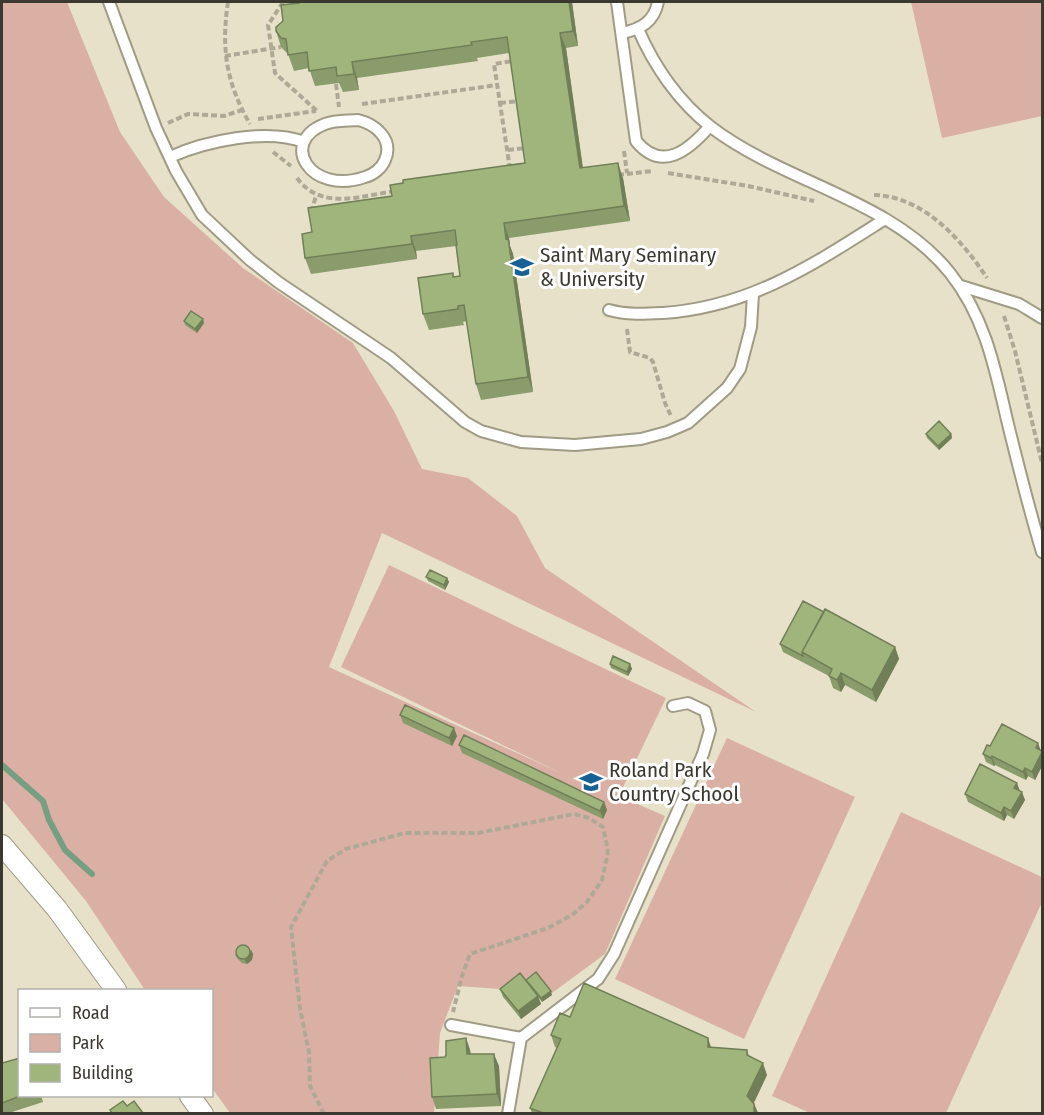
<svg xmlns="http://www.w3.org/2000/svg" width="1044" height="1115" font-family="'Fira Sans Condensed',sans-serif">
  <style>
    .green { fill: #dab0a5 }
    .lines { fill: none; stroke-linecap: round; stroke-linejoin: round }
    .stream { stroke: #769e80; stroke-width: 6 }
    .service-casing { stroke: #a09b85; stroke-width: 14 }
    .minor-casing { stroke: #a09b85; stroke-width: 22 }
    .path { stroke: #aea996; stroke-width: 4; stroke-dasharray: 6 3; stroke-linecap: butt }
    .service { stroke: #fff; stroke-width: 10 }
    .minor { stroke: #fff; stroke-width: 20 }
    .wall { fill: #8a9c6b }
    .shaded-wall { fill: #707f57 }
    .building { fill: #a0b57c; stroke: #707f57; stroke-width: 1.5 }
    .labels { text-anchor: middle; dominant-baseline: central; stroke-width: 6; stroke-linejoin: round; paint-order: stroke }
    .poi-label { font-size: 21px; fill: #3b392f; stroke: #fff; text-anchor: start }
  </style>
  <rect width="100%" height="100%" fill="#e7e1ca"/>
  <path class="green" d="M2,2H67L120,132L164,197L243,268L353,343L394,411L422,469L468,478L517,516L545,568L756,712L382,533L329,667L563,774L341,667L389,565L666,698L617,800L635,803L665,816L605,954L552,993L458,986L440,1033L434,1113H230L212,1088V990H145L86,901L2,799Z
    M911,2H1042V116L942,138Z
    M727,738L855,797L744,1039L615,979Z
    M901,812L1042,877V902L946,1113H810L772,1096Z"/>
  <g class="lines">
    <path class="stream" d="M2,765L43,801L49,820L65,850L92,874"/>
    <g class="service-casing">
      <path id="service" d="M109,2L156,128L176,171L202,215L250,260L278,282L391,358L465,422L481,431L521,442L575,445L641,439L667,432L688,423L727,388L740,369L751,327L753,294
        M617,2L636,141C662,173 689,150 710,126
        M638,29C654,66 679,102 711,127C784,183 891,199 950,273C985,317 995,368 1007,420C1018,465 1029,509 1042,552
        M622,33C641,29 654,22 658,2
        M358,120C375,124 394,139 385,160C382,168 373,175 365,177C310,196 278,142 325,124C335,120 347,121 358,120Z
        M170,157C205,141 267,128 304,142
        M961,286L1019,304L1042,318
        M609,310C627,315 644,314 663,313C751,307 814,264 885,219
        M451,1025L521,1038
        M508,1114L521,1038L598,979L614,954L703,754L710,730L705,711L688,703L673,706"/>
    </g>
    <g class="minor-casing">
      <path id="minor" d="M2,845L57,909L116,990
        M190,1096L203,1114"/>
    </g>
    <path class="path" d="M228,2C221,48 226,83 250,124
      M283,2L268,25L275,73L317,111
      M225,56L281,47
      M336,84L339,107
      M500,103L519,101
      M362,104L497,85
      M258,119L316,111
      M168,123L188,114L224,116L242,110
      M508,150L525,148
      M624,151L627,173
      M273,152L291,166
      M510,169L494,64L513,61
      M668,173L748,186L814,201
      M618,175L652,171
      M297,178C321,211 361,196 395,191
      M874,195C923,196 962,240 987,278
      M311,212L316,196
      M1004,316L1015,351L1042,463
      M627,329L630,352L650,358L653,362L665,403L671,416
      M324,1114L310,1086L309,1052L300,1009L291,927L327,861L346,849L405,833H478L574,814L589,818L603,827L608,852L602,880L587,902L572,915L548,928L470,954L462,976L453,1012"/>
    <use href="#service" class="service"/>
    <use href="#minor" class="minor"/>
  </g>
  <path class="wall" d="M572,2L578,46L566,48L583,168L623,178L630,221L509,238L510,246L513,254L533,392L481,400L476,384L467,321L463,322L464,325L429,330L423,314L453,273L454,277L460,276L456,246L416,251L417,259L311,274L305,258L312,232L392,196L403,183L525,163L509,53L477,58L478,61L357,78L359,90L343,92L339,83L315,86L309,68L294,71L288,54L281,47L276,31L299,3Z
    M184,321L204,323L197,333L185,325Z
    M926,434H951L952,438L939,450L927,438Z
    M426,577L447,578L449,582L445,590L428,581Z
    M824,612L895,647L899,659L876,702L845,685L841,692L833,688L829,676L783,652L780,644Z
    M610,664H630L632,669L628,676L611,668Z
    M400,715L457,736L452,746L403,723Z
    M459,745L604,802L607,810L603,819L462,753Z
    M990,746L1042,751V766L1035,780L1028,776L1026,780L995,765L994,766L986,762L983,754Z
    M1020,791L1025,800L1014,819L1007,815L1004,821L968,802L965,794Z
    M251,950L253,954L252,960L247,964L242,963L237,958L235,954Z
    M526,980L552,995L542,1002L538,997L541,1004L521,1019L503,997L500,989L528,983Z
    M570,1017L711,1047L747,1050L749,1056L767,1075L754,1103L758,1113H532L530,1108L557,1048L555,1047L551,1035Z
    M466,1038L470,1050L471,1054L499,1066L501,1106L436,1109L432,1097L445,1057Z
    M2,1063L20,1095H41L43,1102L9,1113H2Z"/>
  <path class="shaded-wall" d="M569,2H572L578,46L573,31Z
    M560,33L566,48L585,184L580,168Z
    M352,62L357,78L359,90L354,74Z
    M618,163L623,178L630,221L624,206Z
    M504,223L509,238L510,246L513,254L533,392L528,377Z
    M411,236L416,251L417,259L412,244Z
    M203,319L204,323L197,333L195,329Z
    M951,434L952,438L939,450L938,446Z
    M447,578L449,582L445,590L444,585Z
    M895,647L899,659L876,702L872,690Z
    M630,664L632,669L628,676L627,672Z
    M841,673L845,685L841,692L837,680Z
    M454,728L457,736L452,746L449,738Z
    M1038,743L1041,751L1036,748Z
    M1042,752V766L1035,780L1032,772Z
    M992,756L995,765L994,766L991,758Z
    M1025,768L1028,776L1026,780L1023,772Z
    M1017,783L1020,791L1014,788Z
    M1022,792L1025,800L1014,819L1011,811Z
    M604,802L607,810L603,819L600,811Z
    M1004,807L1007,815L1004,821L1001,813Z
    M251,950L253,954L252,960L247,964L245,960Z
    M551,991L552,995L542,1002L541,998Z
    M538,996L541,1004L521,1019L518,1011Z
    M466,1038L470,1050L471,1066L467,1054Z
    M708,1038L712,1050L708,1047Z
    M494,1054L499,1066L501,1106L497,1094Z
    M763,1063L767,1075L751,1108L747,1096Z
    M754,1104L758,1113H753Z"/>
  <path class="building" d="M299,2H569L573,31L560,33L580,168L618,163L624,206L504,223L506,239L508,238L528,377L476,384L464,305L458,306V309L423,314L418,278L453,273V277L460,276L456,245H457L455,230L411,236L412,244L305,258L302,234L312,232L308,208L392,196L390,185L403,183V180L525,163L507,37L471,42L472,45L352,62L354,74L337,76L336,67L309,71L307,52L288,55L286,39L281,38L276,31V27L283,21L281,5L299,3Z
    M191,311L203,319L195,329L184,321Z
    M939,421L951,434L938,446L926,434Z
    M430,570L447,578L444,585L426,577Z
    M803,601L824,612L802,652L803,656L780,644Z
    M825,609L895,647L872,690L841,673L837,680L829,676L832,669L802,652Z
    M613,656L630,664L627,672L610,664Z
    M405,705L454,728L449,738L400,715Z
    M1002,724L1038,743L1036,748L1042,751V752L1032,772L1025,768L1023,772L992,756L991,758L983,754L987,745L990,746Z
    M464,735L604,802L600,811L459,745Z
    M980,764L1017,783L1014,788L1022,792L1011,811L1004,807L1001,813L965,794Z
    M236 952a7 7 0 1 1 14 0a7 7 0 1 1-14 0Z
    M536,972L551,991L541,998L526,980Z
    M520,973L538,996L518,1011L500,989Z
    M584,983L708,1038V1047L747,1050V1055L763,1063L747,1096L754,1104V1112L753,1113H543L530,1108L561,1039L551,1035L560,1013L570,1017Z
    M466,1038L467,1054H494L497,1094L432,1097L430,1058L445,1057L446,1055V1041Z
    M20,1058V1095H23L2,1103V1063Z
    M123,1101L127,1106L134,1101L143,1113H112L110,1110Z"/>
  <defs>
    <g id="university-bare" transform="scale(1.8)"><path d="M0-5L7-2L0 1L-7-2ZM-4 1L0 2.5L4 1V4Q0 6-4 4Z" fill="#176194" stroke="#fff" stroke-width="2.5" paint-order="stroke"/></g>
    <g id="school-bare" transform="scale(1.8)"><path d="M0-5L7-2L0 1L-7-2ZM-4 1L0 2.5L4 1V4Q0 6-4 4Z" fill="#176194" stroke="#fff" stroke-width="2.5" paint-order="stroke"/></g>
  </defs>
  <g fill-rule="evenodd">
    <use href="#university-bare" x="522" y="267"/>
    <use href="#school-bare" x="591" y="782"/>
  </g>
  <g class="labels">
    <g class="poi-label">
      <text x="540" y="255">Saint Mary Seminary<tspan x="540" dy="24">&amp; University</tspan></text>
      <text x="609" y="770">Roland Park<tspan x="609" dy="24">Country School</tspan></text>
    </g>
  </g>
  <rect width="1044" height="1115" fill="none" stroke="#3b392f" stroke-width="6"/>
  <rect x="18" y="989" width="195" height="108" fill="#ffffff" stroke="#b1b0ac" stroke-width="1.5"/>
  <rect x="30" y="1008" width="30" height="9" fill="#ffffff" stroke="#b1b0ac" stroke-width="1.5"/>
  <text x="72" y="1019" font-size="18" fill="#3b392f">Road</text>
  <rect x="30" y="1034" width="30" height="18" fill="#dab0a5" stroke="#b1b0ac" stroke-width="1.5"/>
  <text x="72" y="1049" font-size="18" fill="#3b392f">Park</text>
  <rect x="30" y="1064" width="30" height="18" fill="#a0b57c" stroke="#b1b0ac" stroke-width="1.5"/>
  <text x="72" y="1079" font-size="18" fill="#3b392f">Building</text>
</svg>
